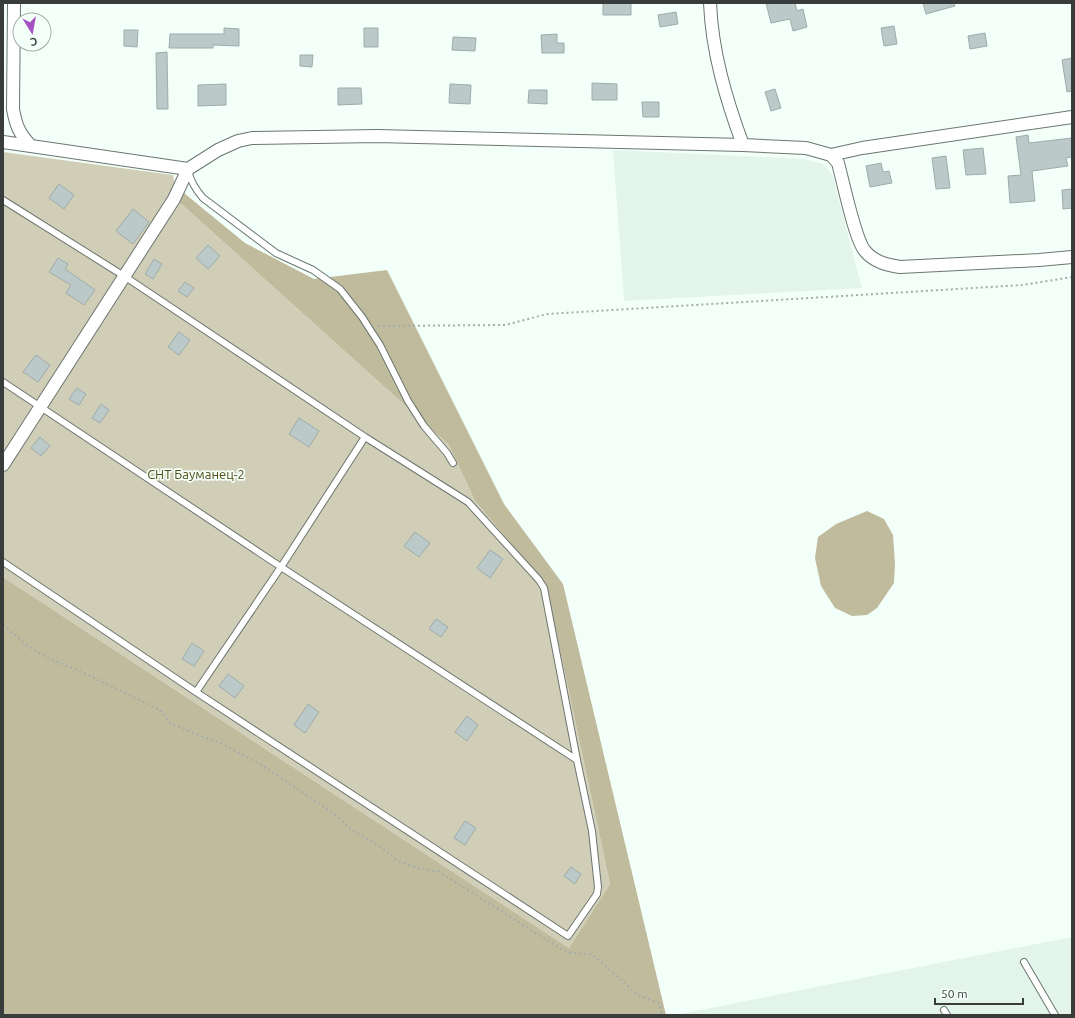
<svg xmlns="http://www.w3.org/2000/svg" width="1075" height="1018" font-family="Ubuntu,sans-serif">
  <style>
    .built { fill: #e3f5ea }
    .green { fill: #d1ceb7 }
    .forest { fill: #c0bb9c }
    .building { fill: #bbc9c8; stroke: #9eabaa }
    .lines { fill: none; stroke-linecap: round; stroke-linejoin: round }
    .lane-casing { stroke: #6c7670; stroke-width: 8 }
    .street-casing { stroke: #6c7670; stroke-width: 14 }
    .path { stroke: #a4ada8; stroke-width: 2; stroke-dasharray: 2 3; stroke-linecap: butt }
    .lane { stroke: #fff; stroke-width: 6 }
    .street { stroke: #fff; stroke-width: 12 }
    .labels { text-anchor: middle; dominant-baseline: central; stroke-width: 3.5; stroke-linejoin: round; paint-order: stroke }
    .park-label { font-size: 13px; fill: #554c16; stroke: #f3fff9 }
  </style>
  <rect width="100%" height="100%" fill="#f3fff9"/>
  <path class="built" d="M613,150L805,159L823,164L832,174L862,288L624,301Z
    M1072,937V1015H676L780,994Z"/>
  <path class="green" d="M3,152L173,175L178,201L449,445L475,501L546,585L610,884L569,948L3,577Z"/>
  <path class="forest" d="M184,193L245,243L314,279L387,270L504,504L563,584L666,1015H3V577L569,948L610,884L546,585L475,501L449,445L178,201Z
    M867,511L884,519L893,535L895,564L894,583L877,608L867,615L852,616L835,608L821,586L815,558L818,537L836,524Z"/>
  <path class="building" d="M603,3H631V15H603Z
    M766,3H795L797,11L803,9L807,27L793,31L790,19L771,23Z
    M923,3H954L955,6L926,14Z
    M676,12L678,24L660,27L658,15Z
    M894,26L897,44L884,46L881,28Z
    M224,28L239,29V46L213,45V48H169L170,34H224Z
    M364,28H378V47H364Z
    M124,30H138L137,47L124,46Z
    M985,33L987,46L970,49L968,36Z
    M557,34V43H564V53H542L541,35Z
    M453,37L476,38L475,51L452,50Z
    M167,52L168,109H157L156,53Z
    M300,55H313L312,67L300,66Z
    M1072,58V91L1067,92L1062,60Z
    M592,83L617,84V100H592Z
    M226,84V105L198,106V85Z
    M450,84L471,85L470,104L449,103Z
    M338,88H361L362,104L338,105Z
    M775,89L781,108L771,111L765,92Z
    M529,90H547V104L528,103Z
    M642,102H659V117H643Z
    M1028,135L1029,143L1072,138V157L1066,158L1068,166L1032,171L1035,201L1010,203L1008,176L1021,175L1016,137Z
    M983,148L986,174L966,175L963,150Z
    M946,156L950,188L936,189L932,158Z
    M881,163L883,172L889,171L892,183L870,187L866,166Z
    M59,184L74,195L64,209L49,198Z
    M1072,189V208L1063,209L1062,190Z
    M133,209L149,222L133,244L116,231Z
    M208,245L220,256L208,269L196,258Z
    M58,258L68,264L65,269L95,290L84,305L66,293L71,285L49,272Z
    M154,259L162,264L153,279L145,274Z
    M185,282L194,288L187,297L178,291Z
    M179,332L190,340L179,355L168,347Z
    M36,355L50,365L38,382L23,372Z
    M77,388L86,394L79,405L69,399Z
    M101,404L109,410L100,423L92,418Z
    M299,418L319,431L309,447L289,434Z
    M40,437L50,446L41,456L31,448Z
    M415,532L430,543L419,557L404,546Z
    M490,550L503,559L490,578L477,568Z
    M436,619L448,627L441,637L429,629Z
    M192,643L204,651L194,666L182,659Z
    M228,674L244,686L235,698L219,686Z
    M308,704L319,712L305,733L294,725Z
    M467,716L478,725L467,741L455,732Z
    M465,821L476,828L465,845L454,838Z
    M571,867L581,874L575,884L564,876Z"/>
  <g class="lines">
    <g class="lane-casing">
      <path id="lane" d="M188,171C191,182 196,190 203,198L276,253L313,270L340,289L362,317L380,345L408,401L424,426L447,453L453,463
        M3,200L124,276L365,437L468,502L539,580L544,588L577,760L592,831L598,887L597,894L568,936L196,692L3,562
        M3,382L281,567L577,760
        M196,692L281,567L365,437
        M1024,962L1055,1015
        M944,1010L947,1015"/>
    </g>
    <g class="street-casing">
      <path id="street" d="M14,3L13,109C16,126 19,133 31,146L188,169
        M710,3C712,52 726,99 743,145
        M3,142L31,146
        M831,155L862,148L1072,117
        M3,465L174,199L188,169L218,150L238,141L252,138L377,136L743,145L806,148L831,155L838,163C843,181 855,240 865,251C874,262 887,265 900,267L1039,260L1072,257"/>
    </g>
    <path class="path" d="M378,326L505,325L547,314L1023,285L1072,277
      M3,625L29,647L50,659L84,673L160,710L171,724L222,744L262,765L337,816L352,830L382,848L398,861L417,868L439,872L566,952L593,955L638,995L659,1003L662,1015"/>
    <use href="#lane" class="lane"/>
    <use href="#street" class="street"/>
  </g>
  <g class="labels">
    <g class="park-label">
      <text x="196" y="474">СНТ Бауманец-2</text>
    </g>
  </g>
  <rect width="1075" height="1018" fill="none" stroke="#383c3a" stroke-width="8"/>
  <g transform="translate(32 32) rotate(169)"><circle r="19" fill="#f3fff9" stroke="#a8b1ad"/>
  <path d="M0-3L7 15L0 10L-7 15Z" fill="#a553c2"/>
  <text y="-6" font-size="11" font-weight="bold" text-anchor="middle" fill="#383c3a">С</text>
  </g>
  <path d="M935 998v6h88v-6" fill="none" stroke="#383c3a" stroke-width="2"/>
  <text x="941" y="998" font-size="12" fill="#383c3a" stroke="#f3fff9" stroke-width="3" paint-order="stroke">50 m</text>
</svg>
